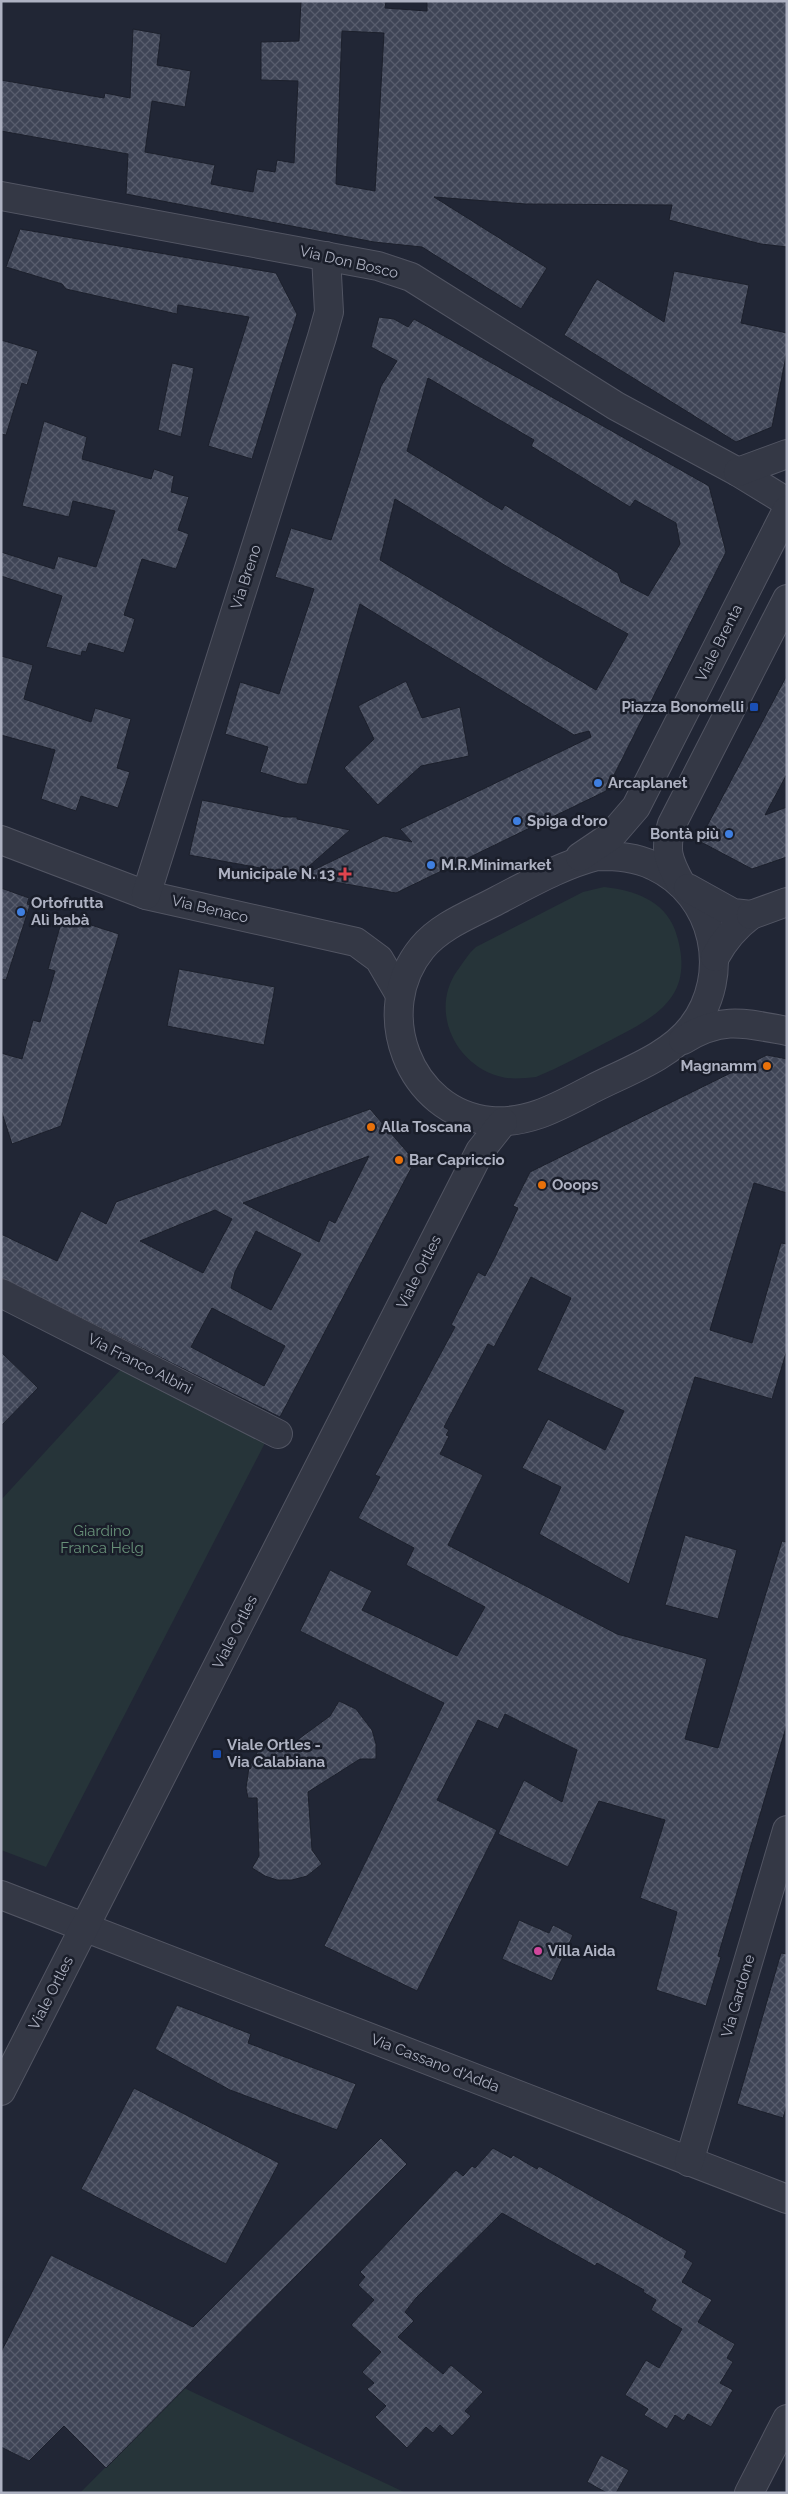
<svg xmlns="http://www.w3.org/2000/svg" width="788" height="2494" viewBox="0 0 788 2494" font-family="Raleway,sans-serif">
  <defs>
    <pattern id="building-cross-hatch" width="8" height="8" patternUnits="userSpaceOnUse" patternTransform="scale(1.25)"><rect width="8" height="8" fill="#3f4556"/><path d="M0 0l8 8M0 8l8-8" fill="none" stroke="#585d6d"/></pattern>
  </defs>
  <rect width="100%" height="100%" fill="#212635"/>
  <g fill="#263439">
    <path d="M604,887C633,890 664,900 675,930C698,997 656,1017 605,1043C582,1055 560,1067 536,1077C524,1078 511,1080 498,1076C454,1063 430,1010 457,971C464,962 467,955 476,947L583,892Z"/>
    <path d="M123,1367L266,1441L46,1867L1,1850V1500Z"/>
    <path d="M184,2388L406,2493H80Z"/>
  </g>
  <g fill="url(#building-cross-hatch)" stroke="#1c202c" fill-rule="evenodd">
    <path d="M301,1H386L385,8L427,11V1H787V247L761,244L669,220L672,205L526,204L434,197L547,268L521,309L422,247L374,242L126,194L128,154L1,131V80L104,98L105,93L130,98L133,29L161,34L157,65L191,71L185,107L152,101L145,152L215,165L211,184L253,192L257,169L275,172L277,160L294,163L298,81L261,80V42L299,41ZM342,31L384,33L375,191L336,184Z"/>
    <path d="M20,229L276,273L297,314L252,459L208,446L249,317L178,305L177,314L66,289L62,284L6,267Z"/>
    <path d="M674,271L749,285L741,323L787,333V351L772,427L736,442L564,335L597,279L664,322Z"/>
    <path d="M379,317L394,319L408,327L414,319L709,486L726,552L606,791L396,893L301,876L384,836L412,842L400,829L591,737L589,731L574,735L360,604L307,784H299L260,772L268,747L225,734L240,682L279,694L314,589L275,577L291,528L331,540L381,386L397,361L371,347ZM428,378L534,440L531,446L630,507L635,500L676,523L680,544L648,596L621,582L618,573L505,505L502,510L407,451ZM395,499L511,569L628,634L596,690L380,560Z"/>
    <path d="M1,340L38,351L27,385L22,383L6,435L1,434Z"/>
    <path d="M172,363L194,368L181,437L158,430Z"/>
    <path d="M44,421L87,437L82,459L151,479L154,469L174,476L171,492L189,497L178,530L189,534L176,569L142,559L124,615L135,619L124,653L89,643L86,652L82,651L81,656L46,647L62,596L1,576V552L54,569L58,556L96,567L115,511L73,501L69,517L22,506Z"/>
    <path d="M1,656L33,665L24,699L91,722L95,708L131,719L117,768L130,772L118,808L81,796L76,811L41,799L55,750L1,735Z"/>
    <path d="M787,675V774L765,815L787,807V857L752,869L699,841Z"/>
    <path d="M406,681L422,718L460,707L469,756L421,766L378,805L344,768L374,739L358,706Z"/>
    <path d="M202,800L285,817H297V819L350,830L299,875L189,855Z"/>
    <path d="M1,888L29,898L27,904L30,905L6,980L1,979Z"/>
    <path d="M63,916L119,934L61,1126L12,1144L1,1110V1053L22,1059L33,1020L40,1022L55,971L48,969Z"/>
    <path d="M179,969L275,987L264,1045L167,1026Z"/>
    <path d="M767,1055L787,1059V1193L754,1183L710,1330L752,1343L781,1243L787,1244V1350L772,1399L695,1377L629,1584L539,1534L561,1487L522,1468L548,1419L605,1450L624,1411L537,1370L571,1298L531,1277L494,1347L488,1344L444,1427L449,1430L446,1435L449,1436L440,1454L483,1475L448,1545L617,1634L707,1659L685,1739L718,1748L782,1541L787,1542V1724L718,1956L721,1957L706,2006L656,1990L677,1912L640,1898L665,1820L599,1801L568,1867L498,1834L524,1780L562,1802L577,1750L505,1714L498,1729L478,1720L437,1800L497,1830L417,1991L324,1946L444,1703L300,1631L330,1570L372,1591L362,1610L457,1656L485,1607L406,1565L414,1548L358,1518L380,1477L375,1475L455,1327L451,1325L478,1272L485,1276L496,1255L518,1208L513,1206L530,1172Z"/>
    <path d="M370,1109L415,1161L280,1417L1,1278V1234L57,1261L81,1211L106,1224L116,1202ZM369,1156L335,1223L329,1220L319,1242L243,1203ZM215,1210L232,1219L203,1273L140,1241ZM256,1231L301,1254L271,1310L231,1288L235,1272ZM212,1308L285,1346L264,1386L191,1347Z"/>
    <path d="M1,1352L38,1388L1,1426Z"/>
    <path d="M685,1535L737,1550L718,1619L665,1605Z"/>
    <path d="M339,1701L356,1709L372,1730L376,1744V1759H360L308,1792L312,1850L322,1864L307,1876L292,1880H277L265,1876L252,1868L259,1856L257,1798H248L246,1788L249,1767L258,1751L278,1738L285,1749L330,1716Z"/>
    <path d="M519,1920L549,1933L553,1925L573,1935L552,1981L502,1959Z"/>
    <path d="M781,1953L787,1954V2105L783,2118L737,2104Z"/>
    <path d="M177,2005L251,2034L248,2043L356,2084L337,2130L230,2090L155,2049Z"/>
    <path d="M134,2088L279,2163L226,2264L81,2189Z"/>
    <path d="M381,2138L407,2164L106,2468L64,2426L29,2461L1,2447V2352L51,2255L193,2327Z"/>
    <path d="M493,2148L511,2158L513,2155L537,2169L539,2166L687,2251L684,2257L693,2263L682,2282L712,2300L698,2322L735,2344L727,2358L733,2362L720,2383L733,2390L711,2427L688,2414L684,2421L675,2415L667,2429L644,2415L648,2409L625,2395L646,2360L659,2368L682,2329L651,2310L656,2300L643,2292L644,2290L597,2263L595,2266L502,2213L416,2298L405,2312L414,2321L398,2337L443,2374L451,2365L483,2392L465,2411L471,2416L452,2436L440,2425L433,2433L426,2427L407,2448L375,2417L386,2406L367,2389L374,2383L362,2372L381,2352L351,2325L374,2300L358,2285L365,2277L360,2272L456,2170L463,2176L472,2166L475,2168Z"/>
    <path d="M601,2455L629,2470L616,2493H607L587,2482Z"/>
  </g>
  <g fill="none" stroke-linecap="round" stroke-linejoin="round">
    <g stroke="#525563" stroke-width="30">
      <g id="minor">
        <path d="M1,196L378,266L411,277L616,406L738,472L787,502"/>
        <path d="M738,472L787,454"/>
        <path d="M1,840L146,895L356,942L379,959L400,995"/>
        <path d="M597,856C617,856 636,857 654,866C716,895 732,975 692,1027C669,1057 625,1072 592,1089C559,1106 529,1124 491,1121C408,1113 371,1010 422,948C441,925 472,914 498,900C531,883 562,865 597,856Z"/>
        <path d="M580,857L611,836L636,807L787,510"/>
        <path d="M681,884C668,860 664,850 672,824L787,599"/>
        <path d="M688,888L733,913L751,915C735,927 724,940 715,957"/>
        <path d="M146,895L322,337L329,312L326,256"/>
        <path d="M751,915L787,902"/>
        <path d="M683,1040C722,1016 744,1023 787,1031"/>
        <path d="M1,1293L278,1434"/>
        <path d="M1,1895L787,2199"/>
        <path d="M1,2091L480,1151L503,1122"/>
        <path d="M689,2162L787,1830"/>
        <path d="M749,2493L787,2419"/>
      </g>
    </g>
    <use href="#minor" stroke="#343845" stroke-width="28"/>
  </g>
  <g fill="#1a4fb4" stroke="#1a1e2a" stroke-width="2">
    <rect x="749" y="702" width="10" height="10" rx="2.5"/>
    <rect x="212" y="1749" width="10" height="10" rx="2.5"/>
  </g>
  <g fill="#3f7fe0" stroke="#1a1e2a" stroke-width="2">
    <circle cx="598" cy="783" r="5"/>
    <circle cx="517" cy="821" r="5"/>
    <circle cx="729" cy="834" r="5"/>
    <circle cx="431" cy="865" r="5"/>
    <circle cx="21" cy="912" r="5"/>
  </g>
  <path fill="#e0444e" stroke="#1a1e2a" stroke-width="2" d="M342.5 866.5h5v5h5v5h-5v5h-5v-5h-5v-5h5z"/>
  <g fill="#e8710a" stroke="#1a1e2a" stroke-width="2">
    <circle cx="767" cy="1066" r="5"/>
    <circle cx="371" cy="1127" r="5"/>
    <circle cx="399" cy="1160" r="5"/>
    <circle cx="542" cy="1185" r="5"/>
  </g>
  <circle fill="#d1479c" stroke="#1a1e2a" stroke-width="2" cx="538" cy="1951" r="5"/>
  <g text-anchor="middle" stroke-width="5" stroke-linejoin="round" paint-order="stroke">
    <g font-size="15" fill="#aeb2c2" stroke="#1a1e2a">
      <text transform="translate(349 262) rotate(13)" y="5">Via Don Bosco</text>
      <text transform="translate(246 577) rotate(-72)" y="5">Via Breno</text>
      <text transform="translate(719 643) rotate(-63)" y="5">Viale Brenta</text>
      <text transform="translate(210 909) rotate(13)" y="5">Via Benaco</text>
      <text transform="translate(419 1272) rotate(-63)" y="5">Viale Ortles</text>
      <text transform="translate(140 1364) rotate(27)" y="5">Via Franco Albini</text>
      <text transform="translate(235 1632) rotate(-63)" y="5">Viale Ortles</text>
      <text transform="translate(51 1993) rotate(-63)" y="5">Viale Ortles</text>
      <text transform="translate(738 1996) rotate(-74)" y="5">Via Gardone</text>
      <text transform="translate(435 2063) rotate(21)" y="5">Via Cassano d'Adda</text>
    </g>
    <g font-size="15" font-weight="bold" fill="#aeb2c2" stroke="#1a1e2a" text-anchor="start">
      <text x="744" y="712" text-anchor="end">Piazza Bonomelli</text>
      <text x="608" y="788">Arcaplanet</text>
      <text x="527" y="826">Spiga d'oro</text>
      <text x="719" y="839" text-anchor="end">Bontà più</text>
      <text x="441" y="870">M.R.Minimarket</text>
      <text x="335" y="879" text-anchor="end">Municipale N. 13</text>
      <text x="31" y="908">Ortofrutta<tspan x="31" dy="17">Alì babà</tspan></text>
      <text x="757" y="1071" text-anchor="end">Magnamm</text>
      <text x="381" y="1132">Alla Toscana</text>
      <text x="409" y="1165">Bar Capriccio</text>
      <text x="552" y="1190">Ooops</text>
      <text x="227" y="1750">Viale Ortles -<tspan x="227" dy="17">Via Calabiana</tspan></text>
      <text x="548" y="1956">Villa Aida</text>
    </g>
    <g font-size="15" fill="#689179" stroke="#1a1e2a">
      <text x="102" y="1536">Giardino<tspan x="102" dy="17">Franca Helg</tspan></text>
    </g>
  </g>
  <rect width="788" height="2494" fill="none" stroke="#aeb2c2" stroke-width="5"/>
</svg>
